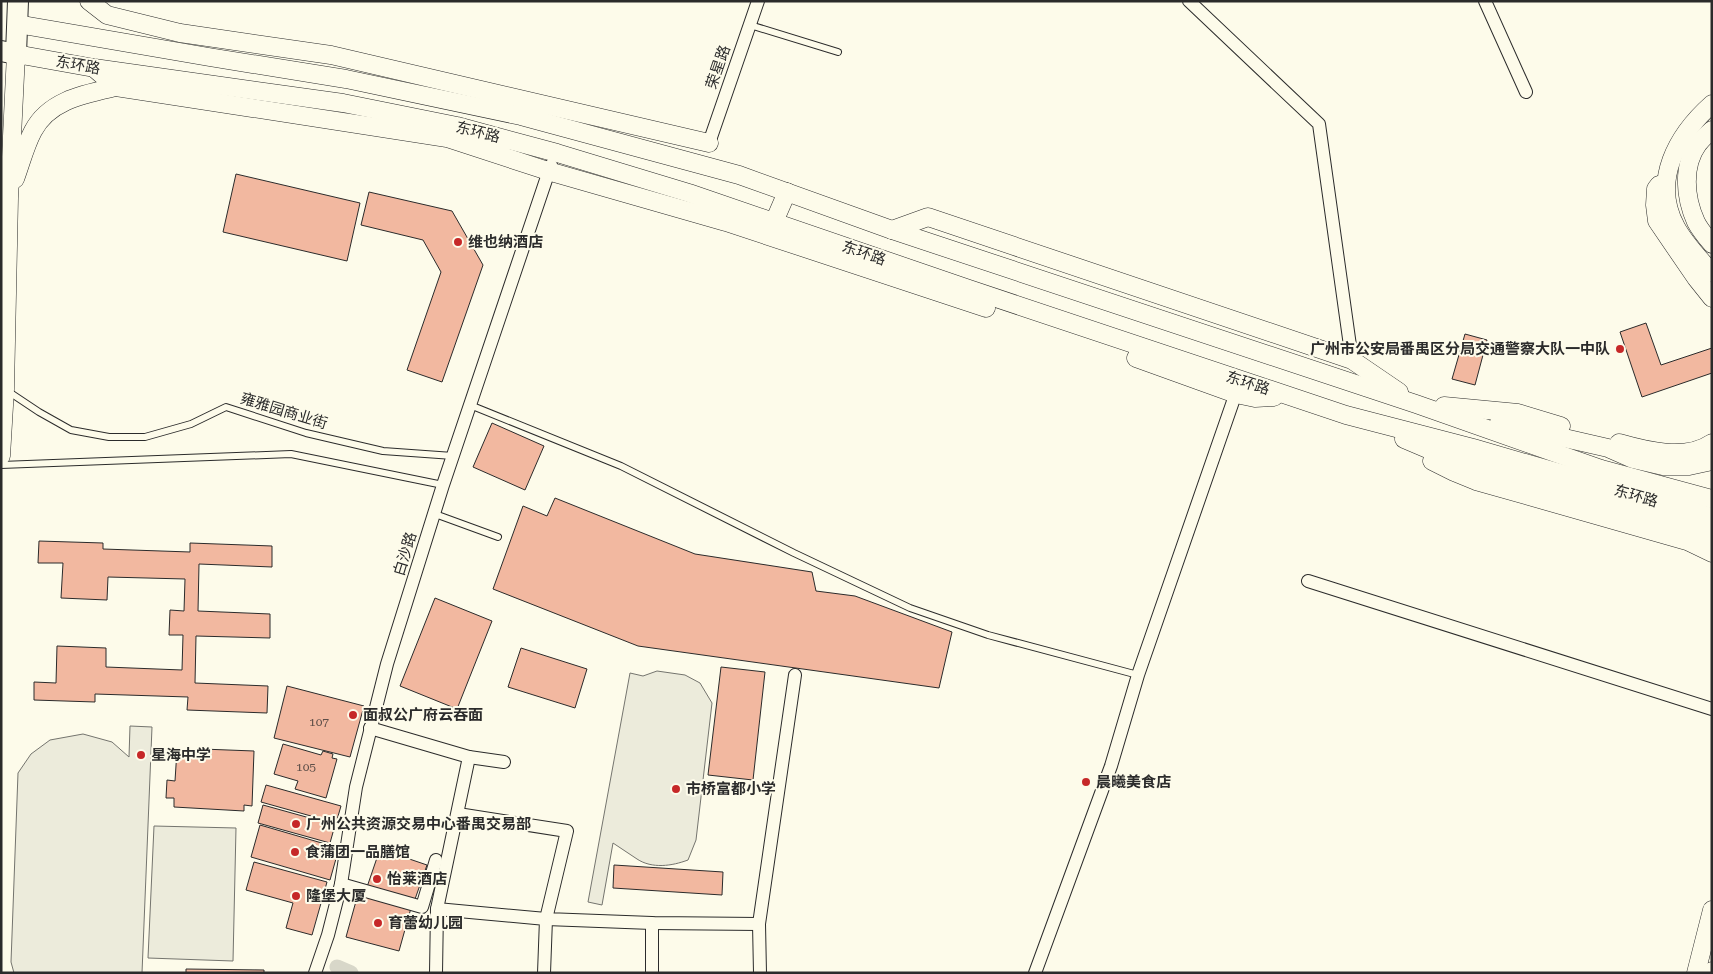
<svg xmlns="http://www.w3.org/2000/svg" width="1713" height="974" viewBox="0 0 1713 974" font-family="'Roboto Serif','Noto Sans SC',serif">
  <rect width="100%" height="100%" fill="#fdfbea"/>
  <g fill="#ecebdb" stroke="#74746e">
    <path d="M657,671L685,675L700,683L712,703L696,840L688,860C672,866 652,869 637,859C629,854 621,848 613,843L602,905L588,902L630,673L643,676Z"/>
    <path d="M130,726L152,727L142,973H14L11,962L18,773L31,754L50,740L83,734L112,742L129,757Z"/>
    <path d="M154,826L236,828L233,961L148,958Z"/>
  </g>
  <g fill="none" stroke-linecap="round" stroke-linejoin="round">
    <path stroke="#d8d7c9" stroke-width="15" d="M337,967L351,973"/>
  </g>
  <g fill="#f2b8a0" stroke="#2b2b2b">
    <path d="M236,174L360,203L347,261L223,232Z"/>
    <path d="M369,192L452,211L483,265L442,382L407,370L441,272L423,240L361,225Z"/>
    <path d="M1646,323L1661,365L1712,348V373L1642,397L1620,332Z"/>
    <path d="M1465,334L1487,340L1475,385L1452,379Z"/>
    <path d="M492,423L544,446L525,490L473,467Z"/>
    <path d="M555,498L695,554L812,572L816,591L855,596L952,632L939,688L638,646L493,589L523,506L547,516Z"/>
    <path d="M39,541L103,543V549L190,552V543L272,546V567L199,564L198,611L270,614V638L196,636L195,683L268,686L267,713L187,710L188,697L95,694V702L34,700V682L56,683L57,646L106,648V667L182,670L183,635H169L170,610L184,611L185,579L108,577L107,600L61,598L63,563H38Z"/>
    <path d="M435,598L492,621L457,709L400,686Z"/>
    <path d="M521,648L587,669L575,708L508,687Z"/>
    <path d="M721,667L765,672L753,780L708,775Z"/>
    <path d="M287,686L364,706L350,757L274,738Z"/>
    <path d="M283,744L321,755L323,751L333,754L332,758L337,759L326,798L295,789L298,781L274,774Z"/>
    <path d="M202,749L254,751L252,806L244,805V811L174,807V798H166L167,780L175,781L177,750L202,751Z"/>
    <path d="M266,785L341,806L336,823L261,802Z"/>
    <path d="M263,805L335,825L330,843L258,823Z"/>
    <path d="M260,825L339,848L330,880L251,857Z"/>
    <path d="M380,849L427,865L414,902L367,887Z"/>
    <path d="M254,862L327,882L312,935L286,928L293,903L246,890Z"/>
    <path d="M614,865L723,872L722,895L613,888Z"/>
    <path d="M358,894L411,908L399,951L346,937Z"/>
    <path d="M186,969L264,970V973H186Z"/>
  </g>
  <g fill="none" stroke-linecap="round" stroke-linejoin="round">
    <g stroke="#2b2b2b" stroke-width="8">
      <g id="service">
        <path d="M750,25L838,52"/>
        <path d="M6,390L39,412L71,430L109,437H145L191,424L226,407L306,433L383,451L453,456"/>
        <path d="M470,405L621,466L794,553L910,608L988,635L1138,675"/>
        <path d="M1,465L291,454L443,485"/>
        <path d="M435,514L498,537"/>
      </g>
    </g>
    <g stroke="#2b2b2b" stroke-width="14">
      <g id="minor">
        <path d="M1189,1L1319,124L1352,360"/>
        <path d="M1485,1L1526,92"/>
        <path d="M709,143L758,1"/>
        <path d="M1308,581L1712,709"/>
        <path d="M370,728L469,757L437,909L546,919L544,973"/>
        <path d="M469,757L504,762"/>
        <path d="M458,814L567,831L546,919L652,923L759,924"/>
        <path d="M341,884L422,907L436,860"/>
        <path d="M315,973L328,935L341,884L356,787L387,664L443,485L551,165"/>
        <path d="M436,973L437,909"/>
        <path d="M652,973V923"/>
        <path d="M760,973L759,924L795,675"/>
        <path d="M1035,973L1111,766L1138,675L1238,387"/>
      </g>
    </g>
    <g stroke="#2b2b2b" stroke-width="19">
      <g id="secondary">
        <path d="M89,1L107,15L180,33L331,55L709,143"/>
        <path d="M17,24L209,57L346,79L521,116L739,175L892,230L1416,404L1601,469L1712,499"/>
        <path d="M94,68L116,87L447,138L548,171L726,222L986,308"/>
        <path d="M1712,104C1677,135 1651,181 1676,227C1685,244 1700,259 1712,273"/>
        <path d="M1712,130C1707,134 1702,139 1698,144C1682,166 1685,198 1696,222C1700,230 1706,237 1712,244"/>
        <path d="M15,179C21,163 25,146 33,131C49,100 85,94 116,87"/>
        <path d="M1659,185L1656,189L1655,205L1657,221L1696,278L1712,298"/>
        <path d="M774,222L787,192"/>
        <path d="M892,230L928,217L1352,360L1399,392"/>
        <path d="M1136,358L1236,394L1255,398L1274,397"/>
        <path d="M1444,406L1518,413L1561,426"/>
        <path d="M1499,423L1608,448L1633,459L1663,466H1689L1712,461"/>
        <path d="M1404,439L1444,456L1485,469L1697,527L1712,535"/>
        <path d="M1619,443C1647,451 1686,461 1712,443"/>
        <path d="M1,456L5,389L9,198L16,54L94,68L343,103L457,126L557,153L689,193L969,289L1346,415L1473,448L1712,517"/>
        <path d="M1432,461L1454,472L1476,481L1687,541L1712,553"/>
        <path d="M1696,973L1712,910"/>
        <path d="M1711,973L1712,971"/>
      </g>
    </g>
    <g stroke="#2b2b2b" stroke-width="22">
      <path id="primary" d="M1,51L16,54L18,1"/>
    </g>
    <use href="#service" stroke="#fdfbea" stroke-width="6"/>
    <use href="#minor" stroke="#fdfbea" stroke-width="12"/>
    <use href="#secondary" stroke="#fdfbea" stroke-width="18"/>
    <use href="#primary" stroke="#fdfbea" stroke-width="20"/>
  </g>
  <g fill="#c62828" stroke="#fdfbea" stroke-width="2">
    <circle cx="458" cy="242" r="5"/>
    <circle cx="1620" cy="349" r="5"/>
    <circle cx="353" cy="715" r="5"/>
    <circle cx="141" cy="755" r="5"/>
    <circle cx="1086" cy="782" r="5"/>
    <circle cx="676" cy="789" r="5"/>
    <circle cx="296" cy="824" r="5"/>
    <circle cx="295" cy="852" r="5"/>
    <circle cx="377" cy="879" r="5"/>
    <circle cx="296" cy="896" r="5"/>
    <circle cx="378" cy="923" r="5"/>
  </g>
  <g text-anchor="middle" stroke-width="4" stroke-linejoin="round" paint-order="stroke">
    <g font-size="12" fill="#5d4e48">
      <text x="319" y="726">107</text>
      <text x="306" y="771">105</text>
    </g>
    <g font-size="15" fill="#2b2b2b" stroke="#fdfbea">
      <text transform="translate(78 65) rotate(10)" y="5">东环路</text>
      <text transform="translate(718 67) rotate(-71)" y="5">荣星路</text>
      <text transform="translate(478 132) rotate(14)" y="5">东环路</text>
      <text transform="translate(864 253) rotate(19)" y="5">东环路</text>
      <text transform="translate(1248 383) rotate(18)" y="5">东环路</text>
      <text transform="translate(284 411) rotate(17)" y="5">雍雅园商业街</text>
      <text transform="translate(1636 496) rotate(16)" y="5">东环路</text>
      <text transform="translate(405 554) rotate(-73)" y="5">白沙路</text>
    </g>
    <g font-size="15" font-weight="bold" fill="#2b2b2b" stroke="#fdfbea" text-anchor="start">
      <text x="468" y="247">维也纳酒店</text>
      <text x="1610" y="354" text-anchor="end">广州市公安局番禺区分局交通警察大队一中队</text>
      <text x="363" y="720">面叔公广府云吞面</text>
      <text x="151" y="760">星海中学</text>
      <text x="1096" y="787">晨曦美食店</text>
      <text x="686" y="794">市桥富都小学</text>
      <text x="306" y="829">广州公共资源交易中心番禺交易部</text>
      <text x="305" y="857">食蒲团一品膳馆</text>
      <text x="387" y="884">怡莱酒店</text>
      <text x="306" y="901">隆堡大厦</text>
      <text x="388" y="928">育蕾幼儿园</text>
    </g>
  </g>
  <rect width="1713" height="974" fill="none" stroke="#2b2b2b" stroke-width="5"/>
</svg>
